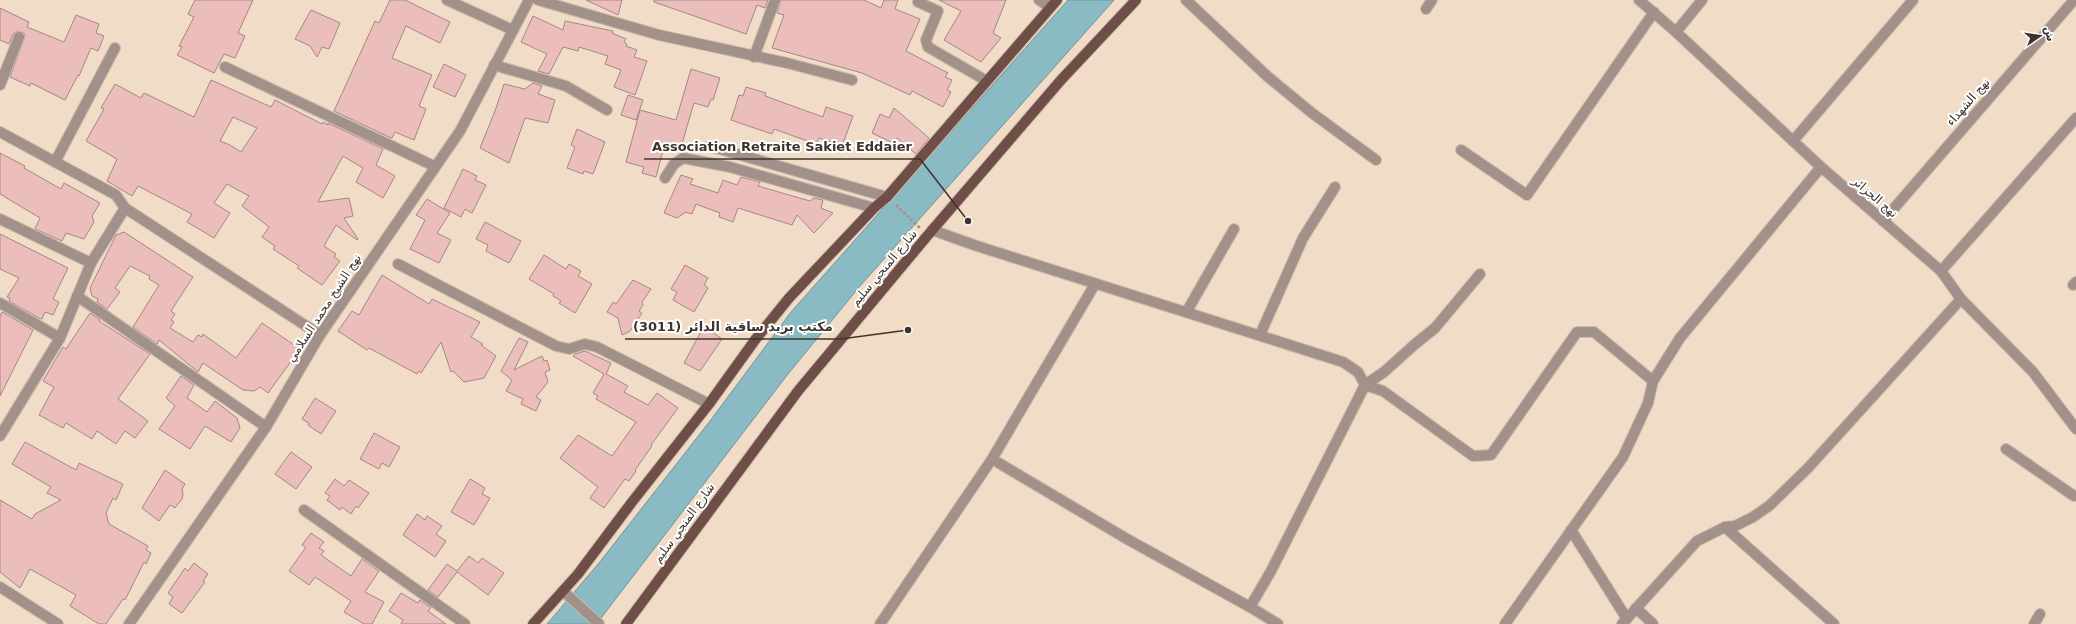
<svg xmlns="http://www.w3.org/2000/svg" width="2076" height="624" viewBox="0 0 2076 624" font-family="'DejaVu Sans','Noto Naskh Arabic',sans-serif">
  <rect width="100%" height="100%" fill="#f0dcc7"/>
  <path fill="#8abbc5" stroke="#739297" d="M1068,0H1114L860,286L788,374L598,622L596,624H547L599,563L710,421L791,312Z"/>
  <g fill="#ecbebb" stroke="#a48785" fill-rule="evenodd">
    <path d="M195,0H253L238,33L245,36L235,58L224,54L214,73L177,55L182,47L179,46L194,17L188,14Z"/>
    <path d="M390,0H405L450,22L440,43L406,26L392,58L432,75L419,106L426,109L414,140L395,132L392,138L389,137L334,111L375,21L379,23Z"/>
    <path d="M586,0H622L618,15Z"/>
    <path d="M654,0H768L765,8L757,5L746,34L654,2Z"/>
    <path d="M781,0H864L881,8L884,0H898L895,9L920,19L906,51L948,73L945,77L952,80L947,90L951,92L943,107L912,91L910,95L862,73L772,48L784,15L777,13Z"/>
    <path d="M939,0H1006L993,33L1001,38L981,62L944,40L961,11Z"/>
    <path d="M0,8L29,22L27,27L64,42L76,15L99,24L96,33L104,36L98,51L91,48L79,76L78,75L65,100L31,83L30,86L10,77L25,36L24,33L18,31L13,34L9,44L0,40Z"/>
    <path d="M311,10L340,23L329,49L322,47L317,57L310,46L295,39Z"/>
    <path d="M533,16L563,30L565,21L613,31L612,33L626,39L624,42L627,44L626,46L637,50L634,57L647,61L635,95L614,87L621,70L605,64L608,56L579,47L578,51L563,47L549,74L538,71L547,54L521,42Z"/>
    <path d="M444,64L466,75L455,97L433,87Z"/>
    <path d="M691,69L720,78L713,100L711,99L708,107L694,103L681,147L665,143L656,177L642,173L644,167L626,162L640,110L676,120Z"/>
    <path d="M211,80L271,107L275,100L322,124L323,122L328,125V123L383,149L376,165L395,176L383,198L356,182L363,168L343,156L318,202L349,198L353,216L344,218L358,239L357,240L336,225L324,246L336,254L334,257L340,261L322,285L297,268L299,266L273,249L275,246L262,237L269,227L242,206L249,196L227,184L214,203L230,213L214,238L187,222L192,214L138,186L132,196L107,181L117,159L86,141L104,109L101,108L115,84L141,98L144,93L194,117ZM233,117L257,128L241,152L230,145L220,141Z"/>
    <path d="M533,83L542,86L538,94L555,100L548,123L525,118L509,163L480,148L495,111L504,84L525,89Z"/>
    <path d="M746,87L766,93L765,96L823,117L826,107L853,116L842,146L819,138L816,144L774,129L772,134L731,120L739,95L743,96Z"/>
    <path d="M628,95L643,100L636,120L621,115Z"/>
    <path d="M894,108L929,138L916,154L897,138L895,144L872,133L880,114L889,118Z"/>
    <path d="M577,129L605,142L593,174L584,171L583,174L567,168L575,147L571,145Z"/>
    <path d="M0,153L25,166L24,168L61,189L64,183L100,203L92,216L94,222L84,239L66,233L62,241L35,229L40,218L0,194Z"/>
    <path d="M463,169L477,176L475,180L486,185L472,213L465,209L461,217L444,208Z"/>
    <path d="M681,175L693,179L690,184L718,193L723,180L737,185L741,177L760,182L758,186L810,201L814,198L823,200L821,208L833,213L814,233L797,215L792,225L738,208L733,222L719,217L720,213L696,204L692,214L686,212L677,218L664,213Z"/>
    <path d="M427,199L450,213L437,233L451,240L439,263L410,249L425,220L416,215Z"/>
    <path d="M485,222L521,241L509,263L486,251L488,245L476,239Z"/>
    <path d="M124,232L193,277L171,311L175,314L171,320L174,322L170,328L193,342L198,335L202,337L203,334L236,358L262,323L300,349L268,393L260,387L254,391L243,390L203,363L198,372L159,340L157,344L133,327L159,285L149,279L150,276L130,266L115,288L120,292L107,309L97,302L98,299L92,296L90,288L116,235Z"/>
    <path d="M0,234L68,268L53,299L59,302L53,315L45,312L42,319L39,318L9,301L10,298L7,297L19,278L0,269Z"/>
    <path d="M544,255L566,269L569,264L581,271L578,276L592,284L575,313L559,303L561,301L553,296L554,294L529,279Z"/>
    <path d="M685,265L708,278L704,285L708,288L694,312L673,300L677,292L671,289Z"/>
    <path d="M382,275L429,304L432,299L480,322L471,337L483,344L481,345L496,356L484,378L464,382L453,371L451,372L441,342L421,373L419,371L417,374L369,348L367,350L338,331L352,311L359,315Z"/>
    <path d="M633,280L651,289L642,302L643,305L639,311L642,313L630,331L622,335L618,318L607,312L613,302L616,304Z"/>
    <path d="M2,312L33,330L0,396V316Z"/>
    <path d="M90,313L100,320L99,321L150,354L118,399L148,421L135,438L125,431L116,444L97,431L92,439L66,423L63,428L39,415L54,387L43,381L63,347L66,349Z"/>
    <path d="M704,326L722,339L700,371L684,363Z"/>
    <path d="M519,338L528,342L514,370L542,356L544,361L547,360L550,370L545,372L548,382L536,397L541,400L536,411L521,404L523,399L506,391L512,380L501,371Z"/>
    <path d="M585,351L611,363L606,374L628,386L624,392L648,405L657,393L678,408L651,445L652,446L635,470L636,471L629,481L625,479L604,508L590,498L598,487L560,458L578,435L612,456L636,422L596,399L598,396L593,393L604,374L573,356L575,354Z"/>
    <path d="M181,376L194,385L187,398L207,412L215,401L237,418L240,428L231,442L205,426L190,449L159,429L175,406L166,398Z"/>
    <path d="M315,398L336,411L321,434L308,425L309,423L302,419Z"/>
    <path d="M374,433L400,447L389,467L382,463L379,469L360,459Z"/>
    <path d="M25,442L76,470L79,463L123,484L116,500L113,498L106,513L109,524L148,546L146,550L151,553L146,564L144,562L125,600L123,599L106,624H99L70,606L76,595L30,569L20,588L0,572V500L32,519L35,514L61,500L47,493L51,487L12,464Z"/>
    <path d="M291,452L312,467L296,489L275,474Z"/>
    <path d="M165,470L185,484L182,489L183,494L182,499L175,508L170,505L159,521L142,508Z"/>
    <path d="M335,479L344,486L349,480L369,493L358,508L356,506L351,514L342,507L340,510L327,500L330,496L325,493Z"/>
    <path d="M470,479L485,488L482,494L490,498L474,525L451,512Z"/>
    <path d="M417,514L425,520L427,516L442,526L436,534L446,541L435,557L403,535Z"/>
    <path d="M311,533L324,542L319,548L324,551L321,555L351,576L362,559L379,571L365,592L384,602L372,624H364L344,612L351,601L315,577L309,585L289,571L306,547L302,545Z"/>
    <path d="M469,556L478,563L482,558L504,573L488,595L457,572L438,597L428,590L447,564L457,571Z"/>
    <path d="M194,563L208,574L203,581L205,582L182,613L169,604L173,597L168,593L185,568L188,571Z"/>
    <path d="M401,593L418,603L420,600L431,608L428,611L446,624H401L403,620L389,611Z"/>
  </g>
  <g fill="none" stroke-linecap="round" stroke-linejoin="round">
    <g stroke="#ccbaa8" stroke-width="12">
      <g id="minor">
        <path d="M447,0L513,30"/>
        <path d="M538,0L659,35L787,63L852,80"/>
        <path d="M1039,0L1050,7"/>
        <path d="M1186,0L1267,76L1312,113L1376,160"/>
        <path d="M1639,0L1676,32L1821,167L1941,271L1961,299L2033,372L2076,429"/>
        <path d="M918,2L938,11L926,40L928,47L985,80"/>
        <path d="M1426,9L1432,0"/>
        <path d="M1676,32L1702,0"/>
        <path d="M754,57L775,0"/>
        <path d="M494,65L566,86L607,110"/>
        <path d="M225,67L434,166"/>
        <path d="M0,85L19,37"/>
        <path d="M0,132L116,195L125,208L320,335"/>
        <path d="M1793,141L1913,0"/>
        <path d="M709,146L887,197"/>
        <path d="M1461,150L1527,195L1654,12"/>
        <path d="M55,162L115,48"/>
        <path d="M665,178L674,164L683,158L730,167L874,208"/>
        <path d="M0,219L91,263"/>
        <path d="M1883,221L2074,0"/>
        <path d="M932,230L977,246L1343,362L1358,372L1365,385L1383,391L1473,456L1491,455L1577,332H1594L1653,381"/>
        <path d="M398,264L556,346L569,349L585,344L597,347L709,404"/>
        <path d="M1941,271L2076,118"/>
        <path d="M2073,285L2076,282"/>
        <path d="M77,296L266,427"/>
        <path d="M0,303L60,338"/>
        <path d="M1187,311L1234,229"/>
        <path d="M1260,335L1303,238L1335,187"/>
        <path d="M0,436L60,338L91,263L125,208"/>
        <path d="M2006,449L2074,496"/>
        <path d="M992,459L1127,539L1250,607L1278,624"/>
        <path d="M304,510L465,624"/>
        <path d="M1725,527L1834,624"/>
        <path d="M1571,530L1627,619"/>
        <path d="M0,587L58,624"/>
        <path d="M563,591L599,624"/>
        <path d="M1250,607L1271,571L1365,385L1384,372L1414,345L1435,328L1480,274"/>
        <path d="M1636,608L1653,624"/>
        <path d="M129,624L266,427L320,335L460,131L529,0"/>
        <path d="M880,624L992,459L1095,284"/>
        <path d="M1505,624L1623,457L1648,403L1653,381L1680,338L1821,167"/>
        <path d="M1622,624L1697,541L1725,527L1735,526L1753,517L1769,506L1808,468L1961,299"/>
        <path d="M2034,624L2040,614"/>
      </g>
    </g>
    <g stroke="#ccbaa8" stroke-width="12">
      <g id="major">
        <path d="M533,624L578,574L632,502L709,404L755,340L789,298L874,208L887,197L1057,0"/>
        <path d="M626,624L798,391L928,235L1061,80L1136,0"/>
      </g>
    </g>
    <path stroke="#a39485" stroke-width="2.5" stroke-dasharray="3 2" stroke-linecap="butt" d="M896,205L920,228"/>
    <use href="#minor" stroke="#a2908b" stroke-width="10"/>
    <use href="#major" stroke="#6e4e46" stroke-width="10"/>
  </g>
  <g text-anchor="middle" stroke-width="4" stroke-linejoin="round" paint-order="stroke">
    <g font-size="12" fill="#3c342c" stroke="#fff">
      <text transform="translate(1968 102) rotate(-49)" y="4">نهج الشهداء</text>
      <text transform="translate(1875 197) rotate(41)" y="4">نهج الجزائر</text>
      <text transform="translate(884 268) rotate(-50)" y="4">شارع المنجي سليم</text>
      <text transform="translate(324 308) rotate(-57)" y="4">نهج الشيخ محمد السلامي</text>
      <text transform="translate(684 523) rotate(-54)" y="4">شارع المنجي سليم</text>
    </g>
  </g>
  <path fill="none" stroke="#3c342c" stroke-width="1.5" d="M968 221L920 159H644M908 330L841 339H625"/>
  <g fill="#3c342c" stroke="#fff" stroke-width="1.5">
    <circle cx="968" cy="221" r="4"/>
    <circle cx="908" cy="330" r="4"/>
  </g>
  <g font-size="13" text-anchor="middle" font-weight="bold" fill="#3c342c" stroke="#fff" stroke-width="4" stroke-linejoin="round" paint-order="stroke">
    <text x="782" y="151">Association Retraite Sakiet Eddaier</text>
    <text x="733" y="331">مكتب بريد ساقية الدائر (3011)</text>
  </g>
  <g transform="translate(2040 36) rotate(77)" stroke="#ffffff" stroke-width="3" paint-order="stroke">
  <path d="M0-3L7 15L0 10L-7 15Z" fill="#3c342c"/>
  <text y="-6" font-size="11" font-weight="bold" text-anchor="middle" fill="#3c342c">ش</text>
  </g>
</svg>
